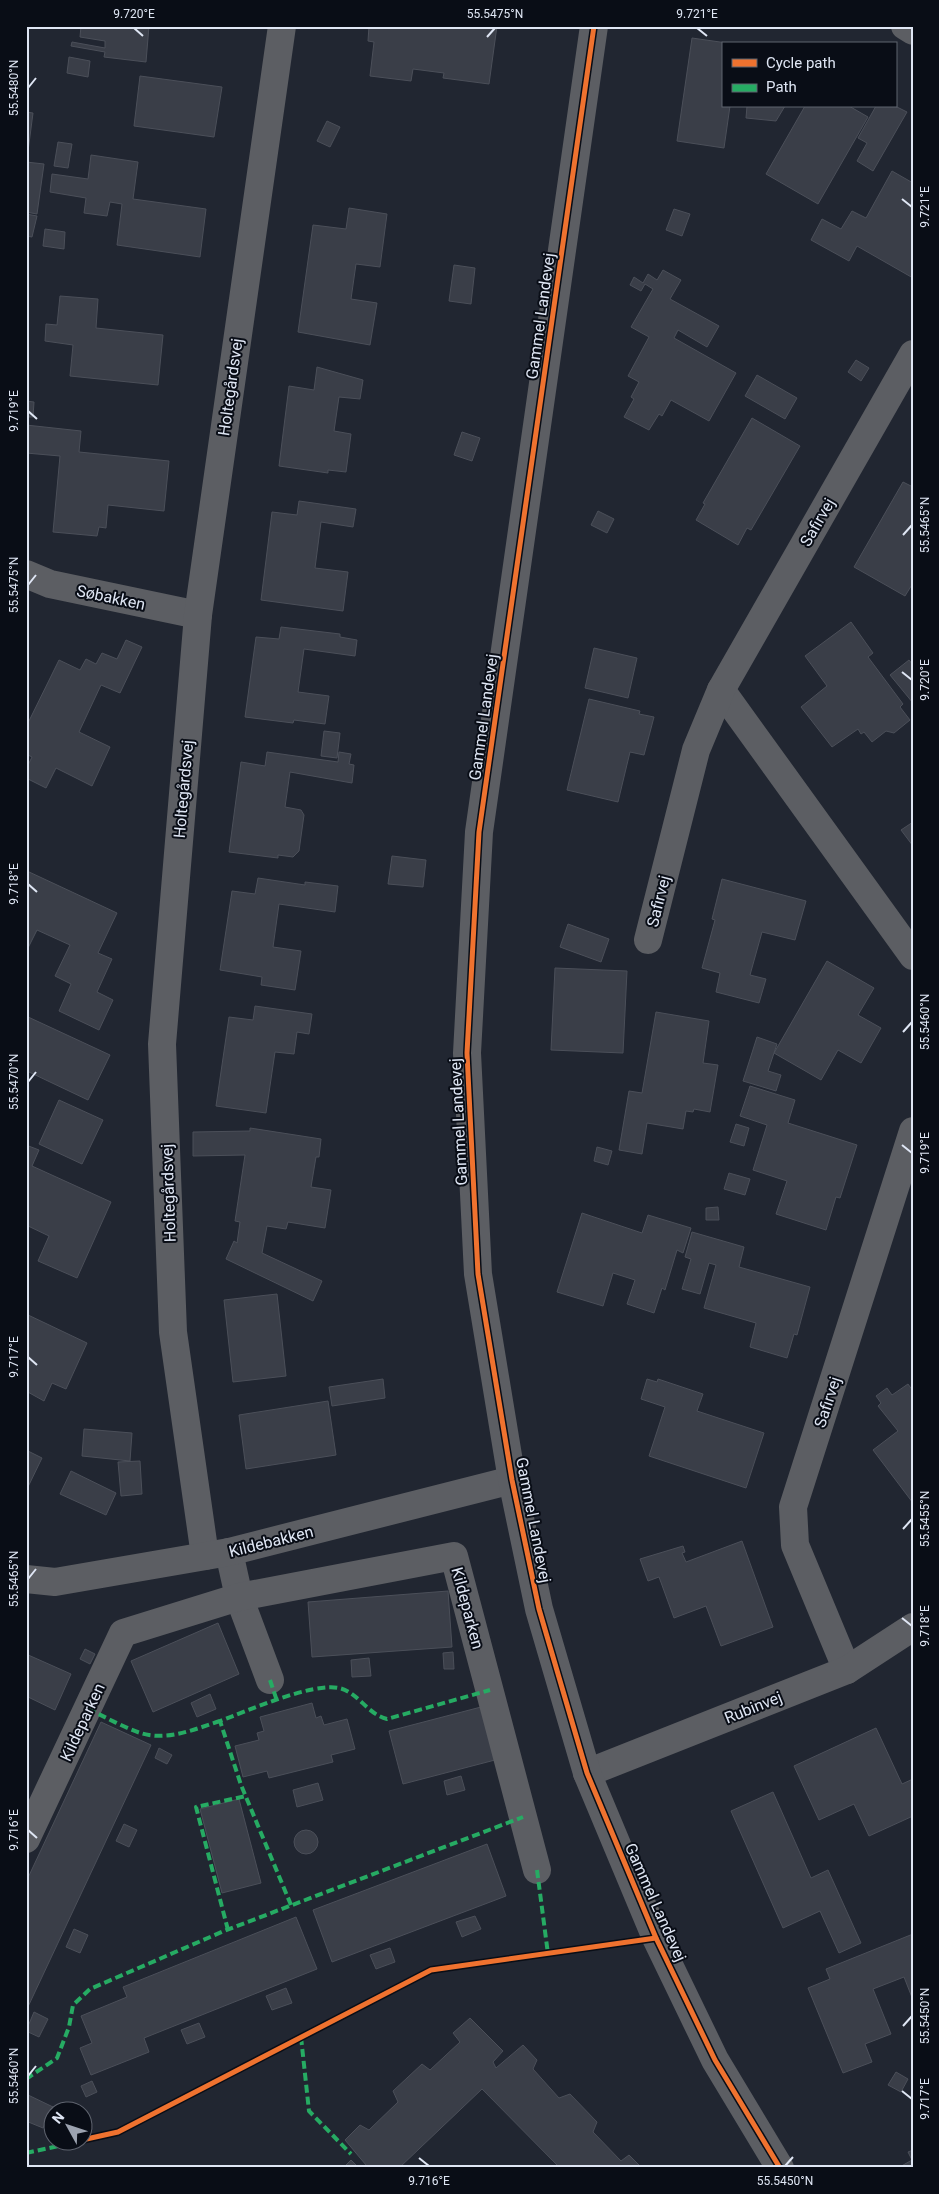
<svg xmlns="http://www.w3.org/2000/svg" width="939" height="2194" viewBox="0 0 939 2194" font-family="Roboto,sans-serif">
  <rect width="100%" height="100%" fill="#212631"/>
  <g fill="#3a3e48" stroke="#4b4f59">
    <path d="M81,26H149L146,62L104,57L105,52L71,46L72,42L105,48V41L80,37Z"/>
    <path d="M369,26H497L489,84L443,78L444,73L413,69L411,81L370,76L374,42L368,41Z"/>
    <path d="M692,38L734,44H723V106H730L724,148L677,141Z"/>
    <path d="M69,57L90,61L88,77L67,73Z"/>
    <path d="M140,76L222,87L214,137L134,126Z"/>
    <path d="M747,106H785L776,121L746,118Z"/>
    <path d="M805,106H849L868,117L818,204L766,174Z"/>
    <path d="M876,106H895L907,112L873,171L857,161L867,143L858,138Z"/>
    <path d="M26,112L33,113L27,159H26Z"/>
    <path d="M327,121L340,127L330,147L317,141Z"/>
    <path d="M58,142L72,144L68,168L54,166Z"/>
    <path d="M91,155L138,162L133,199L206,209L200,257L117,245L122,204L110,202L107,216L84,213L86,198L50,192L52,174L88,179Z"/>
    <path d="M26,162L44,164L37,214L26,212Z"/>
    <path d="M892,171L913,183V278L857,246L849,261L811,240L822,219L841,229L852,211L866,218Z"/>
    <path d="M349,208L387,214L380,267L356,264L351,299L377,303L370,345L298,332L313,225L346,229Z"/>
    <path d="M674,209L690,214L682,236L666,230Z"/>
    <path d="M26,214L37,216L32,237L26,236Z"/>
    <path d="M45,229L65,232L64,249L43,246Z"/>
    <path d="M454,265L475,268L471,304L449,301Z"/>
    <path d="M663,270L681,280L670,299L719,326L707,347L678,330L674,338L736,373L709,421L671,400L662,416L659,414L649,430L624,417L634,399L631,397L639,382L628,376L649,337L631,327L653,289L645,284L641,291L630,285L634,277L643,283L648,274L657,280Z"/>
    <path d="M60,296L98,299L96,328L163,335L158,385L70,376L73,345L45,341L46,324L57,325Z"/>
    <path d="M856,360L869,368L861,381L848,372Z"/>
    <path d="M317,367L363,380L360,399L339,397L334,431L351,434L346,472L328,470V473L279,466L289,386L314,390Z"/>
    <path d="M757,375L797,398L785,419L745,396Z"/>
    <path d="M26,401L34,402L33,417H26Z"/>
    <path d="M752,418L800,446L751,530L747,528L738,545L696,520L705,504L703,503Z"/>
    <path d="M26,425L81,431L79,452L169,461L164,511L108,505L106,528L99,527L97,536L53,532L60,456L26,453Z"/>
    <path d="M462,432L480,438L472,461L454,455Z"/>
    <path d="M903,482L913,487V583L905,596L854,567Z"/>
    <path d="M299,501L356,509L353,527L321,522L315,568L348,572L343,611L261,600L272,512L297,515Z"/>
    <path d="M598,511L614,519L607,533L591,525Z"/>
    <path d="M851,622L873,653L868,657L903,704L900,707L910,720L894,733L886,731L872,742L864,732L861,734L858,729L832,747L801,707L827,686L805,656Z"/>
    <path d="M281,627L340,634V637L357,640L355,656L304,649L298,692L329,696L325,724L294,720L293,723L245,717L256,637L279,639Z"/>
    <path d="M126,640L142,647L120,693L101,685L79,732L110,747L92,786L56,768L46,788L26,778V769L32,757L26,754V727L59,660L80,670L86,659L96,664L102,653L117,659Z"/>
    <path d="M594,648L637,658L628,698L585,688Z"/>
    <path d="M909,660L913,665V703L890,675Z"/>
    <path d="M589,699L640,711L639,714L654,717L644,755L630,752L618,802L567,790Z"/>
    <path d="M324,731L340,733L337,758L321,756Z"/>
    <path d="M267,752L338,762L339,752L351,754L349,764L354,765L352,783L290,772L285,807L301,810L304,815L299,851L293,857L278,855V858L229,852L241,762L265,766Z"/>
    <path d="M913,822V846L901,830Z"/>
    <path d="M392,856L426,860L423,887L388,884Z"/>
    <path d="M27,871L117,913L98,953L112,959L97,992L113,1000L99,1030L59,1011L71,984L55,976L70,945L37,930L26,952Z"/>
    <path d="M258,878L305,885V882L338,886L335,912L279,904L273,947L301,951L295,990L261,985L262,977L220,970L232,891L255,894Z"/>
    <path d="M722,879L806,901L795,940L762,932L750,975L766,979L759,1003L716,992L720,973L702,968L715,920L712,919Z"/>
    <path d="M568,924L609,939L601,962L560,947Z"/>
    <path d="M827,961L874,988L858,1015L881,1028L861,1063L838,1050L821,1080L774,1053Z"/>
    <path d="M555,968L627,971L623,1053L551,1050Z"/>
    <path d="M255,1006L312,1014L309,1034L297,1032L294,1054L275,1052L266,1113L216,1106L229,1017L253,1020Z"/>
    <path d="M656,1012L709,1021L703,1063L718,1065L710,1112L694,1109L693,1112L686,1111L683,1129L647,1123L642,1154L619,1150L629,1091L642,1093Z"/>
    <path d="M26,1016L110,1055L88,1100L29,1072L26,1077Z"/>
    <path d="M757,1037L777,1044L768,1071L781,1075L776,1091L743,1081Z"/>
    <path d="M750,1086L795,1100L788,1123L857,1145L840,1198L836,1197L826,1230L776,1214L787,1181L753,1170L767,1125L740,1116Z"/>
    <path d="M59,1100L103,1120L82,1164L39,1144Z"/>
    <path d="M736,1124L749,1128L744,1146L730,1142Z"/>
    <path d="M250,1128L321,1139L319,1157H316L311,1187L331,1190L325,1228L288,1222L286,1229L267,1226L262,1253L322,1281L313,1301L226,1259L234,1241L237,1243L240,1222L235,1221L245,1155L193,1156V1132L250,1131Z"/>
    <path d="M26,1145L39,1150L32,1166L111,1202L77,1278L38,1261L49,1236L26,1225Z"/>
    <path d="M597,1147L612,1151L608,1165L594,1161Z"/>
    <path d="M729,1173L750,1179L745,1195L724,1189Z"/>
    <path d="M718,1207L719,1220H706V1208Z"/>
    <path d="M582,1213L642,1233L648,1215L691,1228L683,1253L677,1250L665,1290L662,1288L654,1313L627,1304L635,1280L613,1273L603,1306L557,1292Z"/>
    <path d="M692,1232L744,1247L739,1267L810,1287L797,1335L794,1334L787,1358L750,1347L756,1323L704,1308L716,1265L709,1263L700,1294L682,1289L691,1259L685,1257Z"/>
    <path d="M277,1294L286,1376L233,1382L224,1300Z"/>
    <path d="M26,1314L87,1343L66,1389L52,1383L44,1401L26,1391Z"/>
    <path d="M383,1379L385,1398L332,1406L329,1387Z"/>
    <path d="M647,1379L657,1382L658,1379L703,1394L697,1411L764,1433L746,1488L649,1456L665,1407L641,1399Z"/>
    <path d="M908,1384L913,1391V1503L873,1450L898,1431L878,1406L881,1403L876,1396L887,1388L892,1395Z"/>
    <path d="M328,1401L336,1455L246,1469L239,1415Z"/>
    <path d="M84,1429L132,1433L130,1461L82,1456Z"/>
    <path d="M26,1450L42,1458L26,1491Z"/>
    <path d="M140,1461L142,1494L121,1496L118,1462Z"/>
    <path d="M71,1471L116,1493L106,1515L60,1494Z"/>
    <path d="M742,1541L773,1627L721,1646L706,1606L674,1618L659,1577L648,1581L640,1559L683,1546L685,1552L682,1553L686,1562Z"/>
    <path d="M448,1591L452,1647L312,1657L308,1602Z"/>
    <path d="M218,1623L239,1674L153,1712L131,1661Z"/>
    <path d="M85,1649L95,1654L90,1664L80,1659Z"/>
    <path d="M453,1652L454,1669H444L443,1653Z"/>
    <path d="M26,1654L71,1674L55,1710L26,1696Z"/>
    <path d="M369,1658L371,1676L352,1677L351,1660Z"/>
    <path d="M210,1694L216,1709L197,1717L191,1703Z"/>
    <path d="M312,1703L316,1718L321,1716L324,1725L347,1719L355,1749L331,1755L333,1762L269,1778L267,1771L243,1777L235,1746L259,1740L257,1733L264,1731L260,1717Z"/>
    <path d="M481,1707L495,1760L403,1784L389,1731Z"/>
    <path d="M101,1722L151,1745L26,2011V1882Z"/>
    <path d="M876,1728L902,1784L913,1779V1816L869,1836L854,1804L819,1820L794,1766Z"/>
    <path d="M159,1748L172,1755L167,1764L155,1758Z"/>
    <path d="M461,1776L465,1790L447,1795L444,1781Z"/>
    <path d="M318,1783L323,1800L297,1807L293,1790Z"/>
    <path d="M773,1792L811,1878L828,1870L861,1943L839,1953L820,1911L783,1928L731,1811Z"/>
    <path d="M239,1799L261,1883L222,1893L200,1809Z"/>
    <path d="M124,1824L137,1830L129,1847L116,1841Z"/>
    <circle cx="306" cy="1842" r="12"/>
    <path d="M487,1844L506,1896L332,1962L313,1910Z"/>
    <path d="M475,1916L481,1929L462,1937L456,1922Z"/>
    <path d="M296,1917L317,1969L144,2038L149,2052L91,2075L80,2048L92,2043L81,2016L127,1997L123,1987Z"/>
    <path d="M74,1929L88,1935L80,1953L66,1947Z"/>
    <path d="M913,1934V2000L904,1977L873,1989L891,2034L865,2044L872,2062L843,2073L808,1988L830,1979L826,1969Z"/>
    <path d="M390,1948L395,1962L376,1969L370,1955Z"/>
    <path d="M286,1988L292,2003L272,2010L266,1996Z"/>
    <path d="M34,2012L48,2019L39,2037L26,2031Z"/>
    <path d="M470,2018L503,2051L493,2062L496,2068L523,2045L537,2060L533,2069L559,2098L570,2094L597,2122L593,2132L621,2161L629,2155L642,2168H560L482,2089L399,2168H362L366,2165L345,2140L360,2125L369,2130L398,2102L393,2091L422,2064L430,2070L460,2042L453,2033Z"/>
    <path d="M199,2023L205,2037L187,2044L181,2030Z"/>
    <path d="M896,2072L908,2079L901,2092L888,2085Z"/>
    <path d="M92,2081L97,2092L86,2097L81,2086Z"/>
    <path d="M26,2094L53,2107L43,2128L26,2121Z"/>
    <path d="M913,2150V2168H898L912,2160L908,2152Z"/>
    <path d="M351,2160L359,2168H343Z"/>
  </g>
  <g fill="none" stroke-linecap="round" stroke-linejoin="round">
    <g stroke="#5c5e63" stroke-width="28">
      <path d="M905,26L913,31"/>
      <path d="M26,574L50,584L198,615"/>
      <path d="M721,690L913,956"/>
      <path d="M648,940L696,750L721,690L913,354"/>
      <path d="M229,1552L239,1597L270,1680"/>
      <path d="M205,1556L173,1332L162,1044L198,615L282,26"/>
      <path d="M26,1579L55,1582L229,1552L512,1480"/>
      <path d="M847,1670L795,1545L793,1507L913,1131"/>
      <path d="M587,1773L847,1670L913,1627"/>
      <path d="M26,1839L123,1633L239,1597L454,1556L537,1870"/>
    </g>
    <path stroke="#5c5e63" stroke-width="28" d="M594,26L479,832L467,1053L478,1274L512,1480L539,1609L587,1773L656,1938L715,2060L780,2168"/>
    <g stroke="#26ab63" stroke-width="4" stroke-dasharray="8 4" stroke-linecap="butt">
      <path d="M270,1680L277,1701"/>
      <path d="M88,1709C104,1716 133,1733 149,1735C173,1739 198,1728 220,1721"/>
      <path d="M537,1870L548,1954"/>
      <path d="M291,1905L241,1785L220,1721C247,1711 313,1682 339,1688C358,1692 367,1714 387,1719L490,1690"/>
      <path d="M228,1930L196,1807L246,1796"/>
      <path d="M301,2037L309,2111L351,2154"/>
      <path d="M26,2079L57,2058L69,2027L73,2005L90,1989L224,1931L523,1817"/>
      <path d="M26,2153L77,2142"/>
    </g>
    <g stroke="#090d16" stroke-width="8">
      <g id="cycleway">
        <path d="M594,26L479,832L467,1053L478,1274L512,1480L539,1609L587,1773L656,1938L715,2060L780,2168"/>
        <path d="M82,2140L118,2132L431,1970L656,1938"/>
      </g>
    </g>
    <use href="#cycleway" stroke="#ef722f" stroke-width="5"/>
  </g>
  <path fill="none" stroke="#dfe6f4" stroke-width="2" d="M134,28L143,36M697,28L707,36M487,37L495,28M28,88L36,78M902,199L912,207M28,411L37,419M903,535L912,525M28,585L36,575M902,672L912,680M28,884L37,892M903,1032L912,1022M28,1082L36,1072M902,1145L912,1153M28,1357L37,1365M903,1529L912,1519M28,1579L36,1569M902,1618L912,1626M28,1830L37,1838M903,2026L912,2016M28,2076L36,2066M902,2091L912,2099M419,2158L429,2166M785,2166L793,2157"/>
  <g text-anchor="middle" stroke-width="4" stroke-linejoin="round" paint-order="stroke">
    <g font-size="16" fill="#dfe6f4" stroke="#090d16">
      <text transform="translate(540 316) rotate(-82)" y="6">Gammel Landevej</text>
      <text transform="translate(230 387) rotate(-82)" y="6">Holtegårdsvej</text>
      <text transform="translate(817 522) rotate(-60)" y="6">Safirvej</text>
      <text transform="translate(111 597) rotate(12)" y="6">Søbakken</text>
      <text transform="translate(483 717) rotate(-82)" y="6">Gammel Landevej</text>
      <text transform="translate(183 789) rotate(-85)" y="6">Holtegårdsvej</text>
      <text transform="translate(658 901) rotate(-76)" y="6">Safirvej</text>
      <text transform="translate(458 1122) rotate(-93)" y="6">Gammel Landevej</text>
      <text transform="translate(168 1193) rotate(-92)" y="6">Holtegårdsvej</text>
      <text transform="translate(827 1402) rotate(-72)" y="6">Safirvej</text>
      <text transform="translate(534 1520) rotate(79)" y="6">Gammel Landevej</text>
      <text transform="translate(271 1541) rotate(-14)" y="6">Kildebakken</text>
      <text transform="translate(468 1608) rotate(75)" y="6">Kildeparken</text>
      <text transform="translate(753 1707) rotate(-22)" y="6">Rubinvej</text>
      <text transform="translate(82 1722) rotate(-65)" y="6">Kildeparken</text>
      <text transform="translate(656 1902) rotate(66)" y="6">Gammel Landevej</text>
    </g>
  </g>
  <rect width="939" height="2194" fill="none" stroke="#090d16" stroke-width="55"/>
  <rect x="722" y="42" width="175" height="65" fill="#090d16" stroke="#5f646f"/>
  <rect x="732" y="59" width="25" height="8" fill="#ef722f" stroke="#5f646f"/>
  <text x="766" y="68" font-size="15" fill="#dfe6f4">Cycle path</text>
  <rect x="732" y="84" width="25" height="8" fill="#26ab63" stroke="#5f646f"/>
  <text x="766" y="92" font-size="15" fill="#dfe6f4">Path</text>
  <g transform="translate(68 2126) rotate(310)"><circle r="24" fill="#090d16" stroke="#5f646f"/>
  <path d="M0-4L9 19L0 12L-9 19Z" fill="#9ca3b0"/>
  <text y="-8" font-size="14" font-weight="bold" text-anchor="middle" fill="#dfe6f4">N</text>
  </g>
  <rect x="28" y="28" width="884" height="2138" fill="none" stroke="#dfe6f4" stroke-width="2"/>
  <g font-size="12" text-anchor="middle" fill="#dfe6f4">
    <text x="134" y="18">9.720°E</text>
    <text x="495" y="18">55.5475°N</text>
    <text x="697" y="18">9.721°E</text>
    <text transform="translate(14 88) rotate(-90)" y="4">55.5480°N</text>
    <text transform="translate(925 207) rotate(-90)" y="4">9.721°E</text>
    <text transform="translate(14 411) rotate(-90)" y="4">9.719°E</text>
    <text transform="translate(925 525) rotate(-90)" y="4">55.5465°N</text>
    <text transform="translate(14 585) rotate(-90)" y="4">55.5475°N</text>
    <text transform="translate(925 680) rotate(-90)" y="4">9.720°E</text>
    <text transform="translate(14 884) rotate(-90)" y="4">9.718°E</text>
    <text transform="translate(925 1022) rotate(-90)" y="4">55.5460°N</text>
    <text transform="translate(14 1082) rotate(-90)" y="4">55.5470°N</text>
    <text transform="translate(925 1153) rotate(-90)" y="4">9.719°E</text>
    <text transform="translate(14 1357) rotate(-90)" y="4">9.717°E</text>
    <text transform="translate(925 1519) rotate(-90)" y="4">55.5455°N</text>
    <text transform="translate(14 1579) rotate(-90)" y="4">55.5465°N</text>
    <text transform="translate(925 1626) rotate(-90)" y="4">9.718°E</text>
    <text transform="translate(14 1830) rotate(-90)" y="4">9.716°E</text>
    <text transform="translate(925 2016) rotate(-90)" y="4">55.5450°N</text>
    <text transform="translate(14 2076) rotate(-90)" y="4">55.5460°N</text>
    <text transform="translate(925 2099) rotate(-90)" y="4">9.717°E</text>
    <text x="429" y="2185">9.716°E</text>
    <text x="785" y="2185">55.5450°N</text>
  </g>
</svg>
